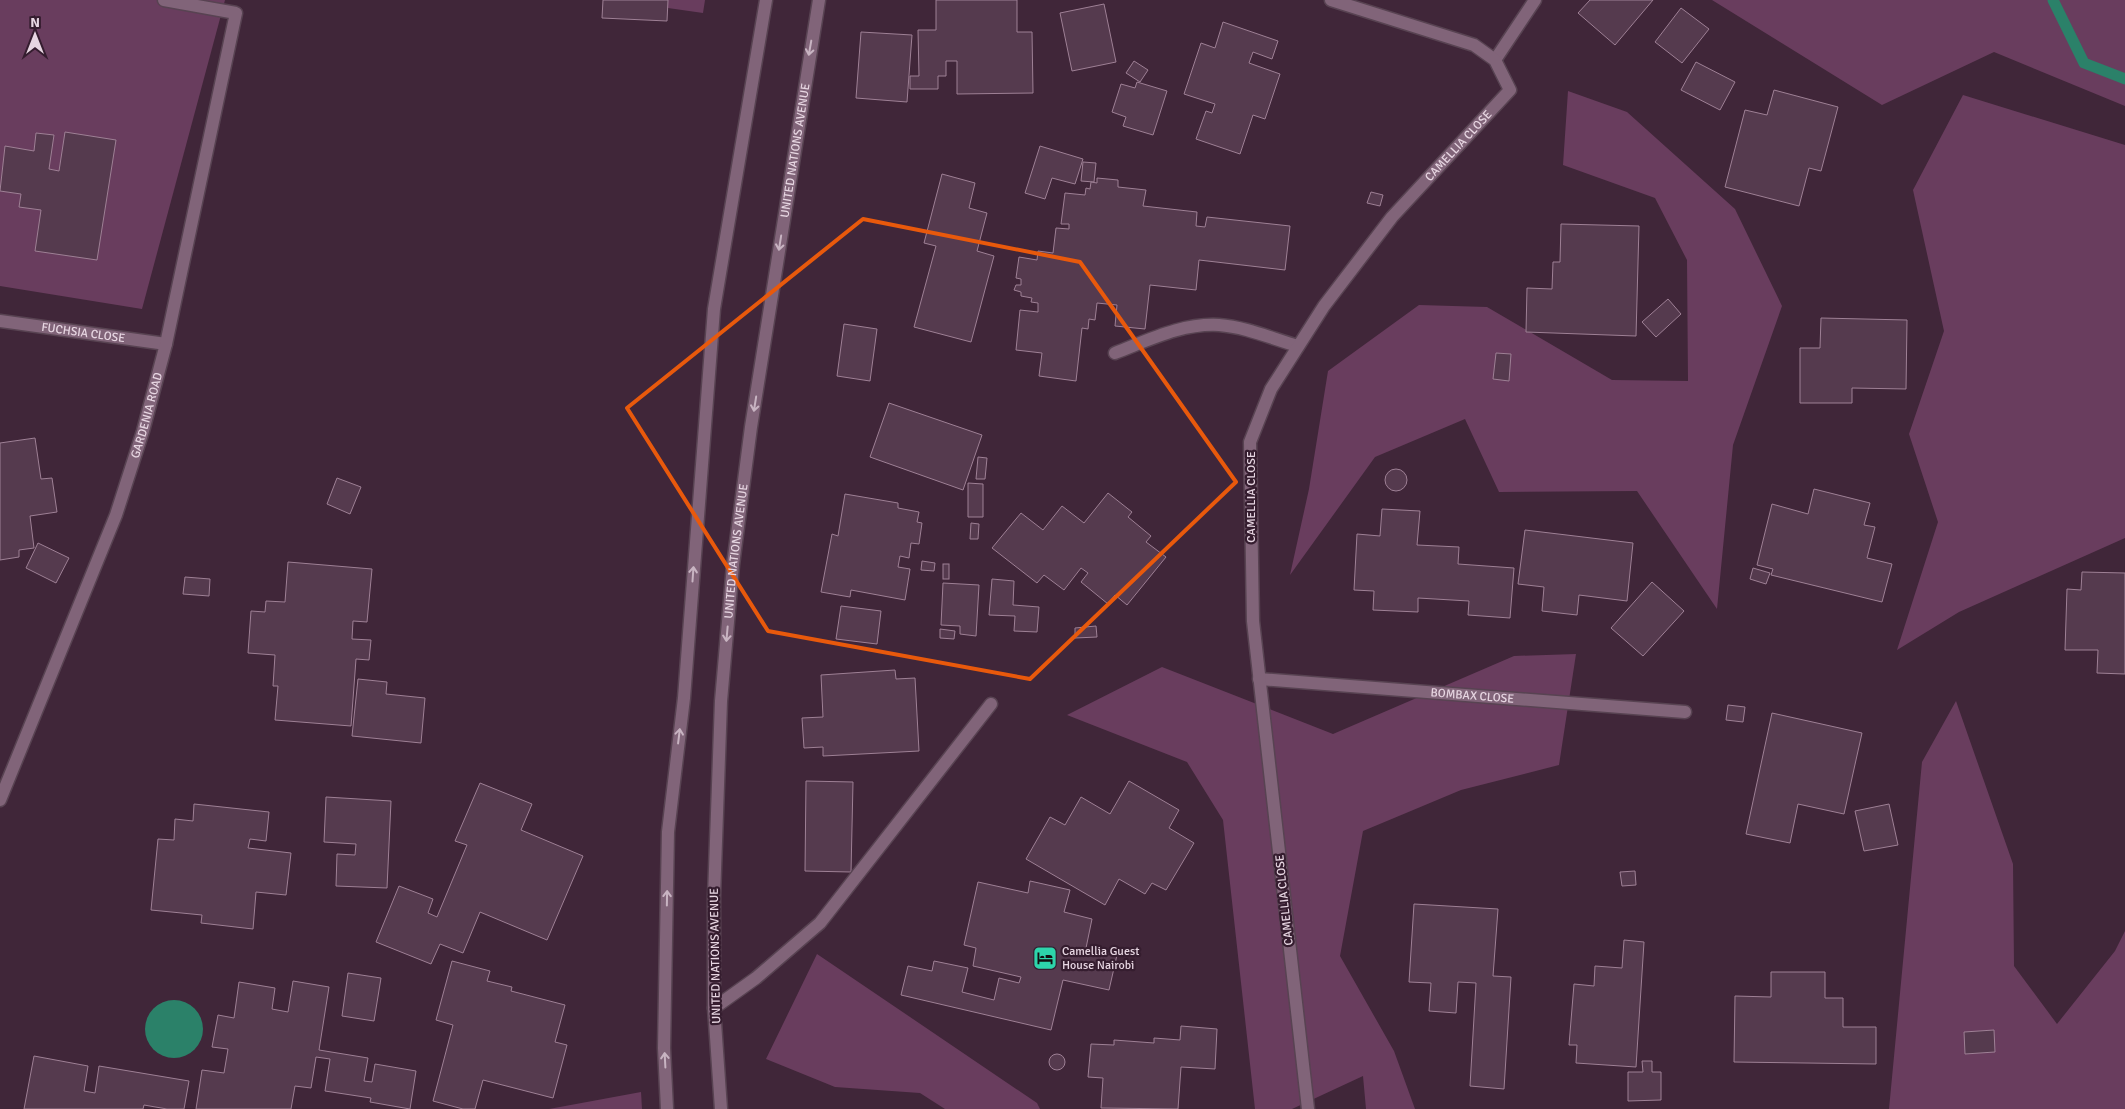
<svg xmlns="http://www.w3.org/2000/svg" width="2125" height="1109" viewBox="0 0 2125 1109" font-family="Signika,sans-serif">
  <rect width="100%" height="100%" fill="#402639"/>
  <g fill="#693d5e">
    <path d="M0,0H225L142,309L0,286Z"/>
    <path d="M612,0H705L703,13Z"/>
    <path d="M1712,0H2125V106L1994,52L1882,105Z"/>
    <path d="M1568,91L1627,112L1735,209L1782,306L1733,445L1717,609L1637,491L1499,492L1465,419L1375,457L1290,575L1309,489L1328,371L1419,305L1487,307L1612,380L1688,381L1687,260L1655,198L1563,165Z"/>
    <path d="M1963,95L2125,145V538L1959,612L1897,650L1938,522L1909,434L1944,331L1913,190Z"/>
    <path d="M1576,654L1559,765L1461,790L1363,831L1340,956L1394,1051L1415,1109H1366L1363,1076L1292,1109H1255L1223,820L1187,762L1067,715L1162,667L1333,734L1514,656Z"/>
    <path d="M1956,701L2013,864L2014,966L2057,1024L2115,951L2125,931V1109H1889L1922,762Z"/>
    <path d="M817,954L1037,1103L1040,1109H945L920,1093L835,1087L766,1059Z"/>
    <path d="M641,1092L642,1109H549Z"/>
  </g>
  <circle fill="#2b8169" cx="174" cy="1029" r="29"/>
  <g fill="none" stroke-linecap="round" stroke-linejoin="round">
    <path stroke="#2b8169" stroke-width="11" d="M2053,0L2084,63L2125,79"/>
  </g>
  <g fill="#553a4e" stroke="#9e8095">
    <path d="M603,0H668L667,21L602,18Z"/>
    <path d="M936,0H1017V32H1032L1033,93L957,94V61H946V76H938V89H910V76H919L918,30H936Z"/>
    <path d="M1590,0H1653L1615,45L1578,13Z"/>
    <path d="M1104,4L1116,62L1072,71L1060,13Z"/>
    <path d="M1681,8L1709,29L1682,63L1655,42Z"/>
    <path d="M1223,22L1278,41L1272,59L1253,52L1249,63L1280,74L1265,119L1253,115L1240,154L1196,139L1206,111L1212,113L1215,104L1184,94L1201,43L1215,48Z"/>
    <path d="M861,32L912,35L907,102L856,98Z"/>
    <path d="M1134,61L1148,70L1140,82L1126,73Z"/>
    <path d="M1696,62L1735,82L1720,110L1681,90Z"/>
    <path d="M1137,82L1167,91L1153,135L1123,126L1126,117L1112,112L1121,84L1135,88Z"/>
    <path d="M1774,90L1838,107L1821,171L1809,168L1799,206L1725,187L1745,110L1767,115Z"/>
    <path d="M65,132L116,140L97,260L35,251L41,210L19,207L21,194L0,191L5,146L34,151L36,133L54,135L49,169L59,171Z"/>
    <path d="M1040,146L1083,159L1075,184L1052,178L1045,199L1025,193Z"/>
    <path d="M1083,162L1096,163L1094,182L1081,181Z"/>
    <path d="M942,174L975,183L969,208L987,213L977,251L994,256L971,342L914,327L936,246L924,243Z"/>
    <path d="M1097,178L1118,180V187L1146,190L1143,206L1197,212L1196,226L1205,227L1207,217L1290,226L1285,270L1199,260L1196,290L1150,285L1145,329L1115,326L1117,305L1097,303L1095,320L1089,319L1088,329L1082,328L1076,381L1039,376L1042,353L1016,350L1020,310L1038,312V303L1031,302L1032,298L1021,296V292L1014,290L1016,285H1021V279L1016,278L1019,257L1037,260L1038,251L1053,253L1056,228L1069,229V224H1061L1065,193L1085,195L1086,188L1090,189L1091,182L1097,183Z"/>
    <path d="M1371,192L1383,195L1380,206L1367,203Z"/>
    <path d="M1561,224L1639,226L1636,336L1526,332L1527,288L1552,289L1553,262H1560Z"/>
    <path d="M1668,299L1681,314L1656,337L1642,322Z"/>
    <path d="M1821,318L1907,320L1906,389L1852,388V403H1800V348H1820Z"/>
    <path d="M844,324L877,329L870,381L837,376Z"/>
    <path d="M1496,353L1511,354L1509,381L1493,379Z"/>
    <path d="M889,403L982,435L963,490L870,457Z"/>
    <path d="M35,438L41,479L52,478L57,512L30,516L34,548L19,550V557L0,560V443Z"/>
    <path d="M978,457L987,458L985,479H976Z"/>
    <circle cx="1396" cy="480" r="11"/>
    <path d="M337,478L361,487L350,514L327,504Z"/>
    <path d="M968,483L983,484V517H968Z"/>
    <path d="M1814,489L1870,503L1864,525L1875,527L1867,558L1892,564L1882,602L1771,575L1773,569L1757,565L1772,504L1808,514Z"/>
    <path d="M1108,493L1132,512L1128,517L1151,536L1146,542L1166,557L1127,605L1115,595L1108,604L1081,582L1088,573L1081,568L1064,590L1044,575L1037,583L992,548L1021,513L1043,530L1062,506L1084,523Z"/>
    <path d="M845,494L898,503V508L919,512L917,522L922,523L919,544L911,543L909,558L900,556L898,567L910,569L905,600L851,590L850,597L821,592L832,534L838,536Z"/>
    <path d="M1382,509L1420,511L1417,545L1459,547L1458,564L1514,568L1510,618L1468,615L1469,601L1418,598V612L1373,610L1374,591L1354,590L1357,534L1380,536Z"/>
    <path d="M971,523L979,524L978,539H970Z"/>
    <path d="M1525,530L1633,543L1627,601L1579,595L1577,615L1542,611L1544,587L1518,584Z"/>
    <path d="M38,543L69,558L56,583L26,568Z"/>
    <path d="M922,561L935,563L934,571L921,570Z"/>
    <path d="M288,562L372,569L367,622L353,621L352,639L371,640L369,660L356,659L351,726L275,720L278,686H273L275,655L248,653L251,611L265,612L266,601L285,602Z"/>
    <rect x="943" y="564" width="6" height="15"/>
    <path d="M1753,568L1770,573L1766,584L1750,579Z"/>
    <path d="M2082,572L2125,573V674L2097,673L2098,650H2065L2067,589L2081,590Z"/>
    <path d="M185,577L210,579L209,596L183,594Z"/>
    <path d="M992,579L1014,581L1013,605L1039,607L1037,632L1014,631L1015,616L989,615Z"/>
    <path d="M1652,582L1684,611L1643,656L1611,628Z"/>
    <path d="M943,583L979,585L976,636L960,634V626L941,625Z"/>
    <path d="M841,606L881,611L877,644L836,639Z"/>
    <path d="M1096,626L1097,637L1075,638V628Z"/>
    <path d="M940,629L955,631L954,639L940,638Z"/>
    <path d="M895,670L896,679L915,678L919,751L823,756V747L804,748L802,718L823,717L821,675Z"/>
    <path d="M358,679L387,682L386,694L425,698L421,743L352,736Z"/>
    <path d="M1728,705L1745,707L1743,722L1726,720Z"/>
    <path d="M1772,713L1862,733L1844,814L1798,804L1790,843L1746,834Z"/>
    <path d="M806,781L853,782L851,872L805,871Z"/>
    <path d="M1129,781L1179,810L1169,828L1194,843L1166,890L1152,883L1145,894L1119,879L1105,905L1026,859L1050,817L1065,825L1081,797L1110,814Z"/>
    <path d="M480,783L532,804L521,830L583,856L547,940L480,912L463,953L440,944L431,964L376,942L399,886L433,899L428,913L437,917L467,845L455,841Z"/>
    <path d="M326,797L391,801L387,888L336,886L337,854L355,855L356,844L324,842Z"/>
    <path d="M194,804L269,812L266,841L250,839L248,848L291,853L286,895L256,892L253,929L201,923L202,915L151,910L158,839L174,840L175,819L193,821Z"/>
    <path d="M1889,804L1898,845L1864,851L1855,811Z"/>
    <path d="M1635,871L1636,885L1622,886L1620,872Z"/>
    <path d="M1030,881L1070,890L1064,912L1092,919L1086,948L1117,955L1109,990L1063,980L1051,1030L901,995L908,966L932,971L934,961L968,968L962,992L994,1000L999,978L1019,983L1021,977L973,966L976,948L964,945L978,882L1028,893Z"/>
    <path d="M1414,904L1498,909L1493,976L1511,977L1504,1089L1470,1086L1476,983L1458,982L1456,1013L1429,1011L1431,983L1409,982Z"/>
    <path d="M1624,940L1644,942L1636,1067L1576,1063L1577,1045H1569L1574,984L1594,986L1595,966L1622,968Z"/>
    <path d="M452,961L490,971L487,981L512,987L511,991L565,1005L555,1042L567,1045L553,1098L483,1080L475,1109H463L433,1101L453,1025L436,1020Z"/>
    <path d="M1771,972H1825V998H1843V1027H1876V1064L1734,1062L1735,996L1771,997Z"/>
    <path d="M348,973L381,978L374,1021L342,1016Z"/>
    <path d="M293,981L329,987L319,1050L368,1058L364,1081L372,1082L375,1064L416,1071L410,1109L370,1102L371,1098L325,1091L330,1059L316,1057L311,1088L295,1086L291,1109H196L202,1070L224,1073L228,1049L212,1047L218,1015L234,1018L239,982L275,988L272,1009L288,1012Z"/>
    <path d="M1181,1026L1217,1029L1215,1069L1181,1067L1178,1109L1101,1108L1103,1078L1088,1077L1091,1044L1114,1045V1040L1154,1043V1038L1180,1040Z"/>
    <path d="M1994,1030L1995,1052L1965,1054L1964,1032Z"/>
    <circle cx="1057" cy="1062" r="8"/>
    <path d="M34,1056L88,1066L84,1091L95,1093L99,1066L189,1081L184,1109H167L144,1105L143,1109H24Z"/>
    <path d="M1642,1061H1652V1072H1661V1100L1628,1101V1072H1643Z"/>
  </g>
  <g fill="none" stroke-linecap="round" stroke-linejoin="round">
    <g stroke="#584352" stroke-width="15">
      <g id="lane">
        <path d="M1495,60L1535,0"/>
        <path d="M1115,353C1149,340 1182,323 1219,325C1246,327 1273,339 1298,346"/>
        <path id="s1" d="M1259,679L1685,712"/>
        <path d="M714,1008L756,978L820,923L991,704"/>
      </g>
    </g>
    <g stroke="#584352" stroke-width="15">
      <g id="street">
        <path id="s2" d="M0,321L166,344"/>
        <path id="s3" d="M0,800L116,515L143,431L166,344L236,13L164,0"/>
        <path id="s4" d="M1308,1109L1253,621L1250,442L1271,389L1324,306L1392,217L1510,90L1495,60L1474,45L1331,0"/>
      </g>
    </g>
    <g stroke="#584352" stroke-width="15">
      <g id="secondary">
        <path d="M667,1109L664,1048L668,832L684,698L714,309L766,0"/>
        <path id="s5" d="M721,1109L714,1008V897L721,701L733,565L751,427L819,0"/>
      </g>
    </g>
    <use href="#lane" stroke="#816479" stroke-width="12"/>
    <use href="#street" stroke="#816479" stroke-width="12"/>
    <use href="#secondary" stroke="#816479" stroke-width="12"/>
  </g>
  <defs><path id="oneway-shaft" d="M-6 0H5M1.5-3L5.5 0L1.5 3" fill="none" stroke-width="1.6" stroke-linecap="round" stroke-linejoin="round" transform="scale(1.25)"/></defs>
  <g stroke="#c8b4c2">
    <use href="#oneway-shaft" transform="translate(810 48) rotate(100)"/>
    <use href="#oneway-shaft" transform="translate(780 243) rotate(99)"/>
    <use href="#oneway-shaft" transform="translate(755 404) rotate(99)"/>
    <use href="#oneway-shaft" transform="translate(693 574) rotate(-86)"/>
    <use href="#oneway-shaft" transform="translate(727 634) rotate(95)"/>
    <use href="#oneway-shaft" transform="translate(679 736) rotate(-83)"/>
    <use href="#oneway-shaft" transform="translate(667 898) rotate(-89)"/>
    <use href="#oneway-shaft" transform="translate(665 1060) rotate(-93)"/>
  </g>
  <path fill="none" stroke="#e8590c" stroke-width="4" stroke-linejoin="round" d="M863,219L1080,262L1236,482L1030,679L768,631L627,408Z"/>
  <defs>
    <g id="hotel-square" transform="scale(1.25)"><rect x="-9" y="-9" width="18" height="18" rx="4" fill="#2dd5ab" stroke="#351d2f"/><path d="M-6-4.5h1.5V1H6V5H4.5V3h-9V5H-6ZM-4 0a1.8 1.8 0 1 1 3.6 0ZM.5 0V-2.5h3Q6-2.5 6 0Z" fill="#111"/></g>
  </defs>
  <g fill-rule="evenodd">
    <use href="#hotel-square" x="1045" y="958"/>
  </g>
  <g text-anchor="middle" stroke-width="4.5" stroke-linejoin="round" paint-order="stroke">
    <g font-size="12" fill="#e7d6e2" stroke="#351d2f">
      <text dy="4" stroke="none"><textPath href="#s4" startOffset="1035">CAMELLIA CLOSE</textPath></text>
      <text dy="4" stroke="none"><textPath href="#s5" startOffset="964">UNITED NATIONS AVENUE</textPath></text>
      <text dy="4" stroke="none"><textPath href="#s2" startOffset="84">FUCHSIA CLOSE</textPath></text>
      <text dy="4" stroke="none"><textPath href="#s3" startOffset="412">GARDENIA ROAD</textPath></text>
      <text transform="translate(1251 497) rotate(-90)" y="4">CAMELLIA CLOSE</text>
      <text dy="4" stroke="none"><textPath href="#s5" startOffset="559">UNITED NATIONS AVENUE</textPath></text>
      <text dy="4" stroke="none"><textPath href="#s1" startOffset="214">BOMBAX CLOSE</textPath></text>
      <text transform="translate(1284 900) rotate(-96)" y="4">CAMELLIA CLOSE</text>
      <text transform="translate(715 956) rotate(-91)" y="4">UNITED NATIONS AVENUE</text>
    </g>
    <g font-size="12" fill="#e7d6e2" stroke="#351d2f" text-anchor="start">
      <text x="1062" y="955">Camellia Guest<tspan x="1062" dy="14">House Nairobi</tspan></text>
    </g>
  </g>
  <g transform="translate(35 35)" stroke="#351d2f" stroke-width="4" paint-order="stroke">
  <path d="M0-4L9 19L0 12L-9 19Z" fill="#e7d6e2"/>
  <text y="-8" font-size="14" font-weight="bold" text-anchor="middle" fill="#e7d6e2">N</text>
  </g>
</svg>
